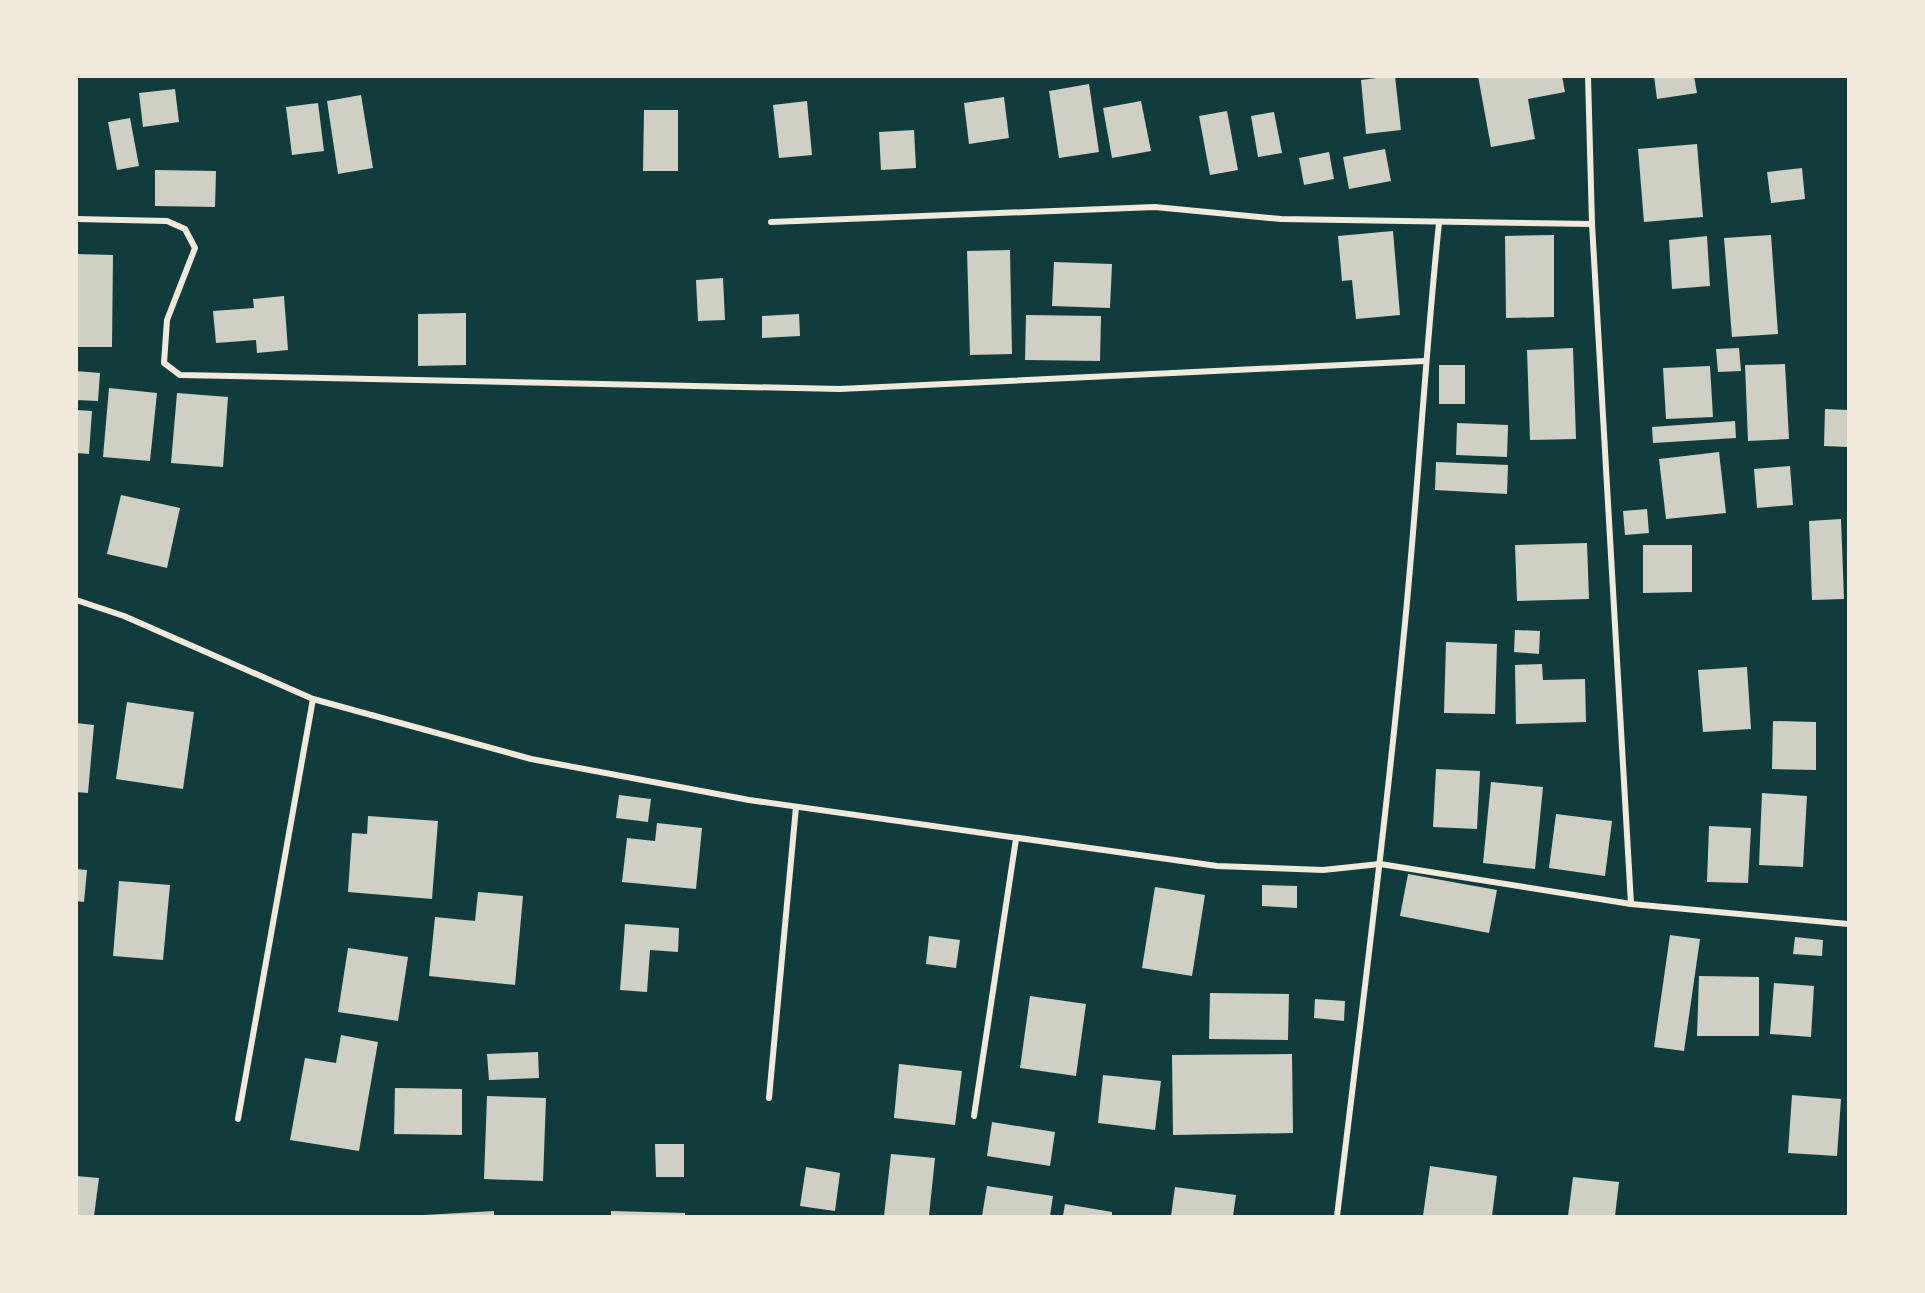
<svg xmlns="http://www.w3.org/2000/svg" width="1925" height="1293" viewBox="0 0 1925 1293" font-family="'Nunito Sans',sans-serif">
  <rect width="100%" height="100%" fill="#0f3d3e"/>
  <g fill="#cfcfc3">
    <path d="M1392,76H1395L1401,130L1366,134L1361,80Z"/>
    <path d="M1478,76H1562L1565,92L1528,99L1535,139L1491,147Z"/>
    <path d="M1654,76H1694L1697,93L1657,99Z"/>
    <path d="M1089,84L1099,152L1059,158L1049,91Z"/>
    <path d="M175,89L179,122L143,127L139,93Z"/>
    <path d="M361,95L373,168L338,174L327,101Z"/>
    <path d="M1004,97L1009,138L969,144L964,103Z"/>
    <path d="M807,101L812,155L779,158L773,105Z"/>
    <path d="M1141,101L1151,151L1112,158L1103,108Z"/>
    <path d="M318,103L324,151L292,155L286,107Z"/>
    <path d="M644,110H678V171H643Z"/>
    <path d="M1227,111L1238,170L1210,175L1199,116Z"/>
    <path d="M1274,112L1282,153L1258,157L1251,116Z"/>
    <path d="M130,118L139,166L117,170L108,122Z"/>
    <path d="M914,130L916,168L881,170L879,132Z"/>
    <path d="M1697,144L1703,217L1644,222L1638,149Z"/>
    <path d="M1385,149L1391,181L1349,189L1343,157Z"/>
    <path d="M1329,152L1334,179L1304,185L1299,158Z"/>
    <path d="M1802,168L1805,199L1771,203L1767,172Z"/>
    <path d="M155,170L216,171L215,207L155,206Z"/>
    <path d="M1393,231L1400,315L1356,319L1352,280L1342,281L1338,236Z"/>
    <path d="M1554,235V317L1506,318L1505,236Z"/>
    <path d="M1771,235L1778,334L1732,337L1724,238Z"/>
    <path d="M1707,236L1710,286L1672,289L1669,240Z"/>
    <path d="M1010,250L1012,354L970,355L967,251Z"/>
    <path d="M76,254L113,255L112,347H76Z"/>
    <path d="M1054,262L1112,264L1110,308L1052,306Z"/>
    <path d="M723,278L725,320L698,321L696,280Z"/>
    <path d="M284,296L288,350L257,353L256,340L216,343L213,311L254,308L253,299Z"/>
    <path d="M466,313V365L418,366V314Z"/>
    <path d="M799,314L800,336L762,338V316Z"/>
    <path d="M1026,315L1101,316L1100,361L1025,360Z"/>
    <path d="M1573,348L1576,439L1530,440L1527,350Z"/>
    <path d="M1739,348L1741,371L1718,372L1716,349Z"/>
    <path d="M1785,364L1789,439L1748,441L1745,365Z"/>
    <rect x="1439" y="365" width="26" height="39"/>
    <path d="M1710,366L1713,417L1666,419L1663,368Z"/>
    <path d="M76,371L100,373L98,401L76,400Z"/>
    <path d="M109,388L157,393L150,461L103,457Z"/>
    <path d="M177,393L228,397L223,467L171,463Z"/>
    <path d="M1825,409L1848,410V447L1824,446Z"/>
    <path d="M76,410L92,411L89,454L76,453Z"/>
    <path d="M1735,421L1736,438L1653,443L1652,427Z"/>
    <path d="M1457,423L1508,425L1507,457L1456,455Z"/>
    <path d="M1719,452L1726,513L1666,519L1659,459Z"/>
    <path d="M1436,462L1508,465L1507,494L1435,490Z"/>
    <path d="M1790,466L1793,505L1757,508L1754,469Z"/>
    <path d="M121,495L180,508L167,568L107,554Z"/>
    <path d="M1647,509L1649,533L1625,535L1623,511Z"/>
    <path d="M1841,519L1844,599L1812,600L1809,521Z"/>
    <path d="M1587,543L1589,599L1517,601L1515,545Z"/>
    <path d="M1643,545H1692V592L1643,593Z"/>
    <path d="M1515,630L1540,631L1539,654L1514,652Z"/>
    <path d="M1446,642L1497,644L1495,714L1444,713Z"/>
    <path d="M1542,664L1543,680L1585,679L1586,722L1516,724L1515,665Z"/>
    <path d="M1747,667L1751,729L1703,732L1698,670Z"/>
    <path d="M127,702L194,712L183,789L116,779Z"/>
    <path d="M1773,721L1816,722V770L1772,769Z"/>
    <path d="M76,723L94,725L88,793L76,792Z"/>
    <path d="M1436,769L1480,771L1477,829L1433,827Z"/>
    <path d="M1491,782L1543,787L1535,869L1483,863Z"/>
    <path d="M1762,793L1807,796L1803,867L1759,865Z"/>
    <path d="M619,795L651,799L648,822L616,818Z"/>
    <path d="M1556,814L1612,821L1605,876L1549,868Z"/>
    <path d="M368,816L438,821L432,899L348,892L352,833L367,834Z"/>
    <path d="M657,823L702,828L696,889L622,882L627,838L655,841Z"/>
    <path d="M1709,826L1751,828L1748,883L1707,882Z"/>
    <path d="M76,869L87,870L84,902L76,901Z"/>
    <path d="M1408,874L1497,890L1489,933L1400,916Z"/>
    <path d="M119,881L170,885L163,960L113,956Z"/>
    <path d="M1262,885L1297,886V908L1262,906Z"/>
    <path d="M1155,887L1205,895L1192,976L1142,968Z"/>
    <path d="M478,892L523,896L515,985L429,976L435,917L475,921Z"/>
    <path d="M625,924L679,928L678,952L650,950L647,992L620,990Z"/>
    <path d="M1670,935L1700,939L1684,1051L1654,1047Z"/>
    <path d="M929,936L960,940L956,968L926,964Z"/>
    <path d="M1795,937L1823,940L1822,956L1793,954Z"/>
    <path d="M348,948L408,957L398,1021L338,1012Z"/>
    <path d="M1699,976L1759,977V1036H1697Z"/>
    <path d="M1774,983L1814,986L1811,1037L1770,1034Z"/>
    <path d="M1210,993L1289,994L1288,1040L1209,1039Z"/>
    <path d="M1030,996L1086,1004L1076,1076L1020,1068Z"/>
    <path d="M1315,999L1345,1001L1344,1021L1314,1018Z"/>
    <path d="M341,1035L378,1042L359,1151L290,1140L305,1058L336,1063Z"/>
    <path d="M538,1052L539,1078L489,1080L487,1054Z"/>
    <path d="M1292,1054L1293,1133L1173,1135L1172,1055Z"/>
    <path d="M899,1064L962,1071L955,1125L894,1118Z"/>
    <path d="M1103,1075L1161,1081L1155,1130L1098,1123Z"/>
    <path d="M395,1088L462,1089V1135L394,1134Z"/>
    <path d="M1792,1095L1841,1099L1837,1156L1788,1153Z"/>
    <path d="M487,1096L546,1098L543,1181L484,1179Z"/>
    <path d="M992,1122L1055,1132L1050,1166L987,1156Z"/>
    <path d="M655,1144H684V1177H656Z"/>
    <path d="M891,1154L935,1158L929,1216H884Z"/>
    <path d="M1430,1166L1497,1176L1492,1216H1423Z"/>
    <path d="M806,1167L840,1173L835,1211L800,1206Z"/>
    <path d="M76,1176L99,1178L94,1216H76Z"/>
    <path d="M1573,1177L1619,1182L1615,1216H1568Z"/>
    <path d="M987,1186L1053,1196L1050,1216H982Z"/>
    <path d="M1175,1187L1236,1195L1233,1216H1171Z"/>
    <path d="M1065,1204L1112,1212V1216H1063Z"/>
    <path d="M494,1211V1216H425V1215Z"/>
    <path d="M611,1211L685,1213V1216H611Z"/>
  </g>
  <g fill="none" stroke-linecap="round" stroke-linejoin="round">
    <g stroke="#f1e9da" stroke-width="6">
      <path d="M1588,76L1592,224L1631,904"/>
      <path d="M76,219L167,221L185,229L195,248L167,320L164,363L180,375L840,389L1425,361"/>
      <path d="M771,222L1155,207L1281,219L1592,224"/>
      <path d="M76,600L124,616L313,699L531,759L749,800L1217,866L1323,870L1380,864L1631,904L1848,924"/>
      <path d="M769,1098L796,807"/>
      <path d="M974,1116L1016,839"/>
      <path d="M238,1119L313,699"/>
      <path d="M1337,1216C1361,1019 1386,821 1405,623C1418,490 1425,357 1439,223"/>
    </g>
  </g>
  <rect width="1925" height="1293" fill="none" stroke="#f1e9da" stroke-width="156"/>
</svg>
